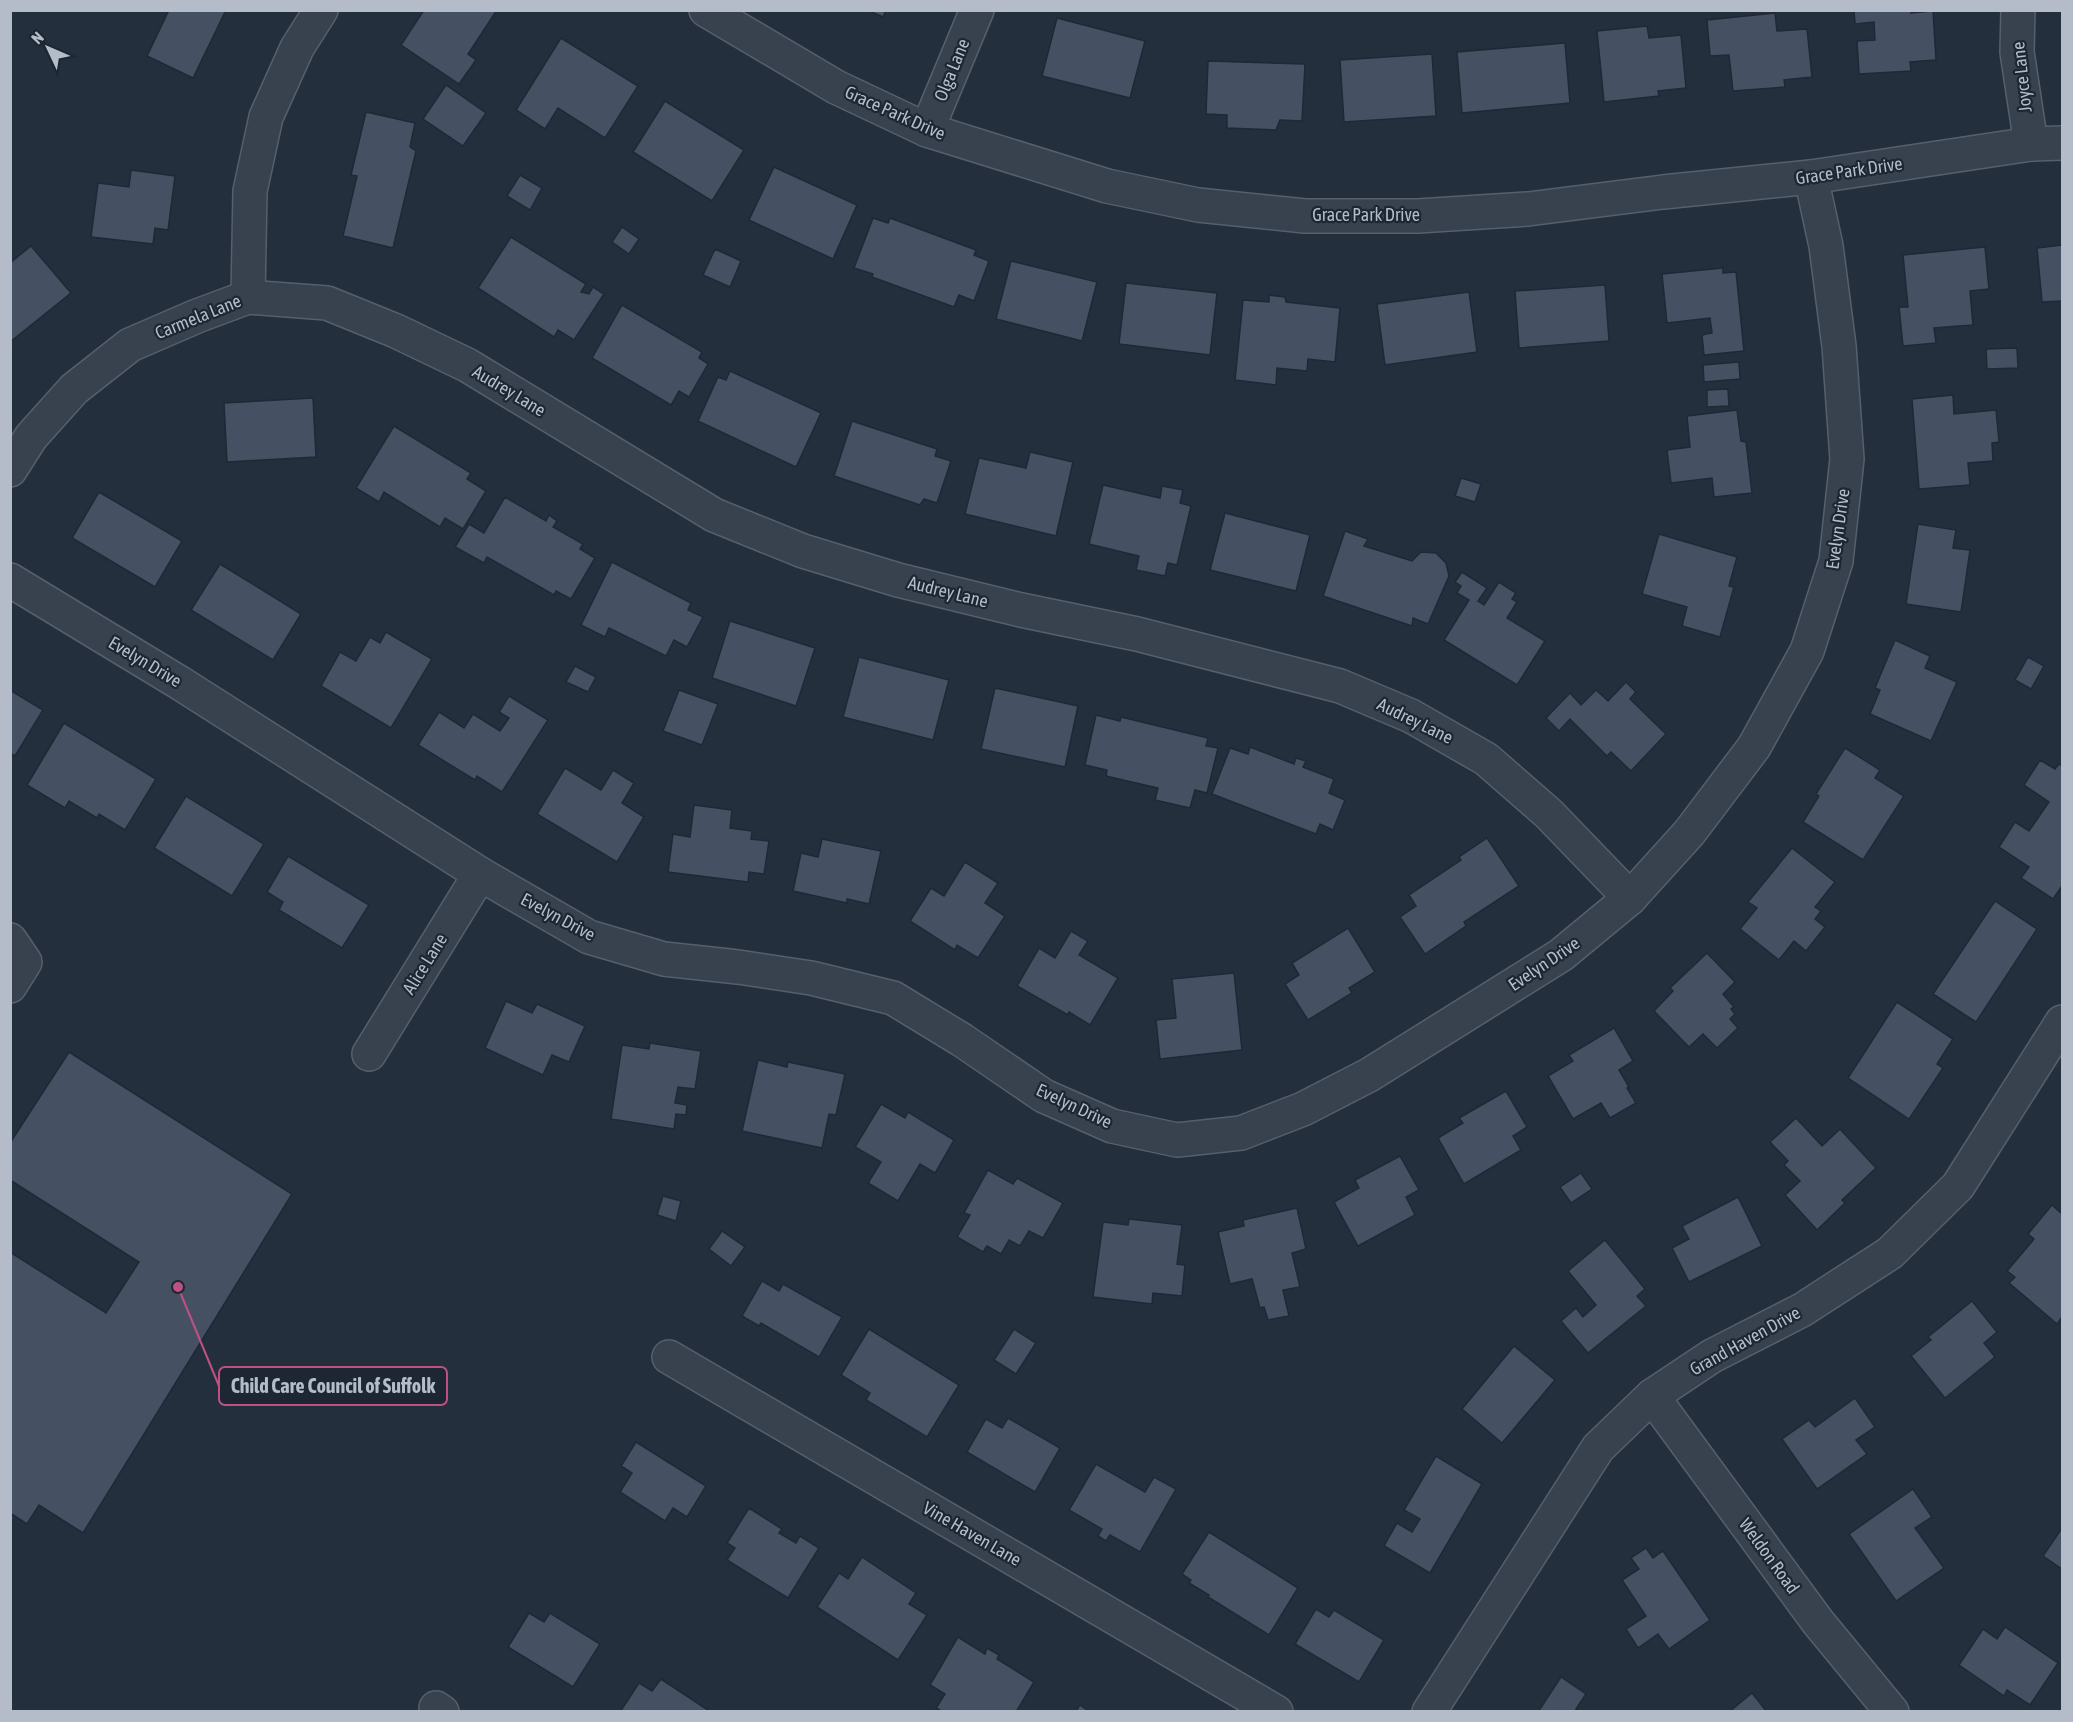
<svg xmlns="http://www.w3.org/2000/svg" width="2073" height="1722" viewBox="0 0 2073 1722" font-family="'Asap Condensed',sans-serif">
  <rect width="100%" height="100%" fill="#242f3e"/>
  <g fill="#455162" stroke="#1f2835" stroke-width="1.5">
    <path d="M169,10H226L193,78L147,56Z"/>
    <path d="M424,10H497L468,54L476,60L459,84L401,45Z"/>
    <path d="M867,10H886L883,17Z"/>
    <path d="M1854,10H1911V13L1933,11L1936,60L1910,62L1911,71L1859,74L1857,41L1875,40L1874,22L1855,24Z"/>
    <path d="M1775,13L1777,31L1807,29L1812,77L1784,80L1785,87L1733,91L1729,55L1710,56L1707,20Z"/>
    <path d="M1057,18L1145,41L1130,98L1042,76Z"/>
    <path d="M1647,26L1649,38L1681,35L1686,88L1658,91L1659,96L1604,102L1597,31Z"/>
    <path d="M561,38L638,86L605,138L558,108L545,129L516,110Z"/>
    <path d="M1565,43L1570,103L1462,113L1457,52Z"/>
    <path d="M1432,54L1436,116L1344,122L1340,60Z"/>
    <path d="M1208,61L1305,64L1302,121L1280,120L1276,130L1227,128V115L1206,114Z"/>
    <path d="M446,85L486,113L463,146L423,119Z"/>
    <path d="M665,101L744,150L712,201L633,152Z"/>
    <path d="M366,112L415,123L410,147L416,151L393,248L343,236L357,176L351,175Z"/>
    <path d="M774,167L857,205L833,259L749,220Z"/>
    <path d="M131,170L175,176L168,230L155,228L153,244L91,237L98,183L129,187Z"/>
    <path d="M520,175L542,188L530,210L507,196Z"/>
    <path d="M873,218L888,223L890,218L976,250L974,255L989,261L974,301L959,295L954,307L872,277L873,274L854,268Z"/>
    <path d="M622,227L639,239L629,254L612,242Z"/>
    <path d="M511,237L586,284L581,292L589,294L593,287L604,294L574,340L558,330L554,337L478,288Z"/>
    <path d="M2062,245V301L2042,302L2037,248Z"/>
    <path d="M31,246L71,293L10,342V263Z"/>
    <path d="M1985,247L1989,289L1970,291L1973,325L1934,328L1936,343L1903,346L1899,307H1908L1903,255Z"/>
    <path d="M715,249L741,261L730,287L703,275Z"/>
    <path d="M1011,261L1097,282L1082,341L996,319Z"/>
    <path d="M1723,268V273L1736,272L1744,351L1704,355L1702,335L1712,333L1710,318L1667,323L1662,274Z"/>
    <path d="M1126,283L1217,293L1210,355L1119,344Z"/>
    <path d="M1605,285L1609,341L1519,348L1515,291Z"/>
    <path d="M1469,292L1477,352L1385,365L1377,304Z"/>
    <path d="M1269,295L1285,297L1286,302L1340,308L1335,362L1308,359L1307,371L1277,368L1276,385L1235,380L1243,300L1269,302Z"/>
    <path d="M622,305L702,352L699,358L708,364L689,397L679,391L671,405L592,358Z"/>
    <path d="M2017,348L2018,368L1987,369L1986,349Z"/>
    <path d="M1739,362L1740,379L1704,382L1703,365Z"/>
    <path d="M730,371L821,413L796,467L698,421L718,377L726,380Z"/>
    <path d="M1728,389L1729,406L1707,407V390Z"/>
    <path d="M1953,395L1954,414L1996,410L1999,442L1992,443L1993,461L1968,463L1970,485L1919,489L1912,399Z"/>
    <path d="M313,398L316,457L227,462L224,403Z"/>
    <path d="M1737,410L1741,441L1746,442L1752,493L1714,497L1712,478L1671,483L1667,450L1690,447L1687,416Z"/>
    <path d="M852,421L937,449L935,456L951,461L937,503L924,499L920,505L834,476Z"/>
    <path d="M394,426L471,473L467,479L486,491L463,529L445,518L440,527L384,492L379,502L356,488Z"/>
    <path d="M1030,452L1073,462L1056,536L965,514L979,458L1026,468Z"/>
    <path d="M1461,478L1481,484L1475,502L1455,496Z"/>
    <path d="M1103,485L1160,498L1162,486L1183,490L1180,503L1191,506L1177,565L1168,563L1165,576L1136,570L1139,556L1089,544Z"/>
    <path d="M99,492L182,541L155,587L72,538Z"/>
    <path d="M505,497L546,521L549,515L557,521L553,527L583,544L580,549L595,558L571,599L556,591L554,595L487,557L484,563L455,547L469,524L484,533Z"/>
    <path d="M1225,513L1310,535L1296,591L1210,570Z"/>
    <path d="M1918,524L1956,530L1953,548L1970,550L1961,612L1906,604Z"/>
    <path d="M1345,531L1368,539L1364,546L1412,561L1421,552L1436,553L1446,563L1449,576L1428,624L1413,618L1412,626L1323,596Z"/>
    <path d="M1659,534L1737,557L1729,586L1734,587L1720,637L1682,626L1687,607L1642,594Z"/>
    <path d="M612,562L691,603L688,610L703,617L687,647L674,640L666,656L609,628L605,637L581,625Z"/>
    <path d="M220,564L301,614L273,660L191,610Z"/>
    <path d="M1462,572L1487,588L1478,601L1484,605L1499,582L1516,593L1512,599L1517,602L1507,618L1545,641L1517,685L1444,640L1469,600L1457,593L1461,586L1455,582Z"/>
    <path d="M730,621L815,648L796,706L712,678Z"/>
    <path d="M386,632L432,659L391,728L321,686L340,652L356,661L370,637L380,643Z"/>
    <path d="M1895,640L1930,656L1925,668L1957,682L1931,741L1870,714L1880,690L1875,688Z"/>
    <path d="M859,657L949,680L933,740L843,717Z"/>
    <path d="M2028,657L2044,666L2031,689L2015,680Z"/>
    <path d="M575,666L596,677L588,692L566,682Z"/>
    <path d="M1626,682L1636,692L1630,699L1666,734L1631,771L1611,752L1607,756L1570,719L1559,731L1546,718L1570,693L1581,705L1596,690L1608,701Z"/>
    <path d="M995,688L1078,706L1065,767L981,749Z"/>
    <path d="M10,690L43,710L15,756L10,753Z"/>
    <path d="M679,690L718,704L702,745L663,731Z"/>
    <path d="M509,696L548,720L502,792L477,776L475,780L418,745L439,712L464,728L473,714L500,731L509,718L499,712Z"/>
    <path d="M1096,715L1120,721L1121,717L1208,738L1206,746L1218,748L1207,793L1195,790L1190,808L1155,800L1158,788L1106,776L1107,770L1085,765Z"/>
    <path d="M64,723L156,779L125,830L99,814L97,818L69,801L65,808L27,785Z"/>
    <path d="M1250,747L1294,764L1296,758L1306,761L1303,767L1334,779L1329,793L1345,800L1333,830L1320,824L1316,834L1212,794L1230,748L1248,754Z"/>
    <path d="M1845,748L1880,770L1875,778L1904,796L1863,860L1803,822L1819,796L1816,794Z"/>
    <path d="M2040,760L2055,769L2059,764L2062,766V886L2053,899L2021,878L2029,867L1999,847L2015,822L2029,831L2049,802L2024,785Z"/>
    <path d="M565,768L601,790L613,770L634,783L622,803L644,817L617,862L537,814Z"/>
    <path d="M186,796L264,844L232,896L154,848Z"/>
    <path d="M694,805L732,810L730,828L752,831L751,839L769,841L764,874L749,872L748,882L668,872L673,834L690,837Z"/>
    <path d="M1487,838L1519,886L1464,922L1466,926L1425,954L1400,917L1416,906L1409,895L1461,860L1459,857Z"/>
    <path d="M822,839L881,851L869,904L847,899V903L793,891L801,853L818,857Z"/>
    <path d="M1792,848L1835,882L1815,907L1821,911L1815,919L1825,927L1806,951L1794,941L1779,960L1740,929L1757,908L1748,902Z"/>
    <path d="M288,856L369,905L342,948L279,910L283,902L267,892Z"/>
    <path d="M965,862L998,883L985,903L1005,916L978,958L957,945L955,950L910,921L931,888L944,896Z"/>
    <path d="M1995,901L2037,929L1976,1022L1933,994Z"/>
    <path d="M1348,928L1375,972L1349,988L1352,993L1308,1020L1285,984L1299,975L1292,963Z"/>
    <path d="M1071,931L1088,941L1079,955L1118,978L1090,1025L1069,1012L1068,1015L1017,986L1039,948L1055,958Z"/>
    <path d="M1707,953L1735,982L1723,994L1734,1007L1731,1009L1735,1014L1730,1019L1738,1028L1717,1048L1703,1034L1689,1047L1654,1011L1673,991L1670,988Z"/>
    <path d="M1234,973L1242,1050L1160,1059L1156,1020L1176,1018L1172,979Z"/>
    <path d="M506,1001L532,1013L537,1004L585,1026L569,1062L552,1055L543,1075L485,1048Z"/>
    <path d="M1897,1002L1953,1039L1937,1064L1943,1068L1909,1119L1848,1078Z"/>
    <path d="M1614,1028L1633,1061L1619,1070L1629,1087L1627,1088L1636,1103L1610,1118L1601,1103L1573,1119L1548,1076L1573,1061L1569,1055Z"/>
    <path d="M650,1043L701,1051L695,1089L678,1087L675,1103L687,1105L686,1115L676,1114L674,1129L611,1119L622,1045L649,1049Z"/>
    <path d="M69,1052L292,1194L83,1533L39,1505L27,1524L10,1513V1252L106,1313L139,1262L10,1180V1143Z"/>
    <path d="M758,1060L787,1067L788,1062L845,1074L836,1115L829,1114L822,1148L742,1131Z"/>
    <path d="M1506,1091L1527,1127L1513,1136L1521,1150L1464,1184L1438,1138L1463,1123L1459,1118Z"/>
    <path d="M881,1104L905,1118L908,1112L954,1140L935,1173L920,1164L898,1201L868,1183L881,1162L855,1147Z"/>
    <path d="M1796,1118L1822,1146L1840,1129L1876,1168L1842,1200L1845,1203L1817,1230L1785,1195L1800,1181L1784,1165L1788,1161L1770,1142Z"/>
    <path d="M1400,1156L1419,1190L1406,1197L1415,1215L1358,1246L1334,1202L1359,1188L1355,1180Z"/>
    <path d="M988,1170L1013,1184L1017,1178L1063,1203L1043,1238L1029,1231L1020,1246L1009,1240L1001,1254L987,1246L983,1252L957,1237L970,1215L964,1213Z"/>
    <path d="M1581,1173L1592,1189L1571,1203L1560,1187Z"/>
    <path d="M663,1196L681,1201L676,1221L657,1215Z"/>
    <path d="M1738,1197L1762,1246L1689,1282L1672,1248L1689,1239L1682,1226Z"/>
    <path d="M2052,1205L2062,1214V1317L2057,1324L2009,1283L2015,1277L2007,1271L2034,1239L2028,1234Z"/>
    <path d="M1297,1208L1306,1249L1292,1253L1300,1287L1283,1290L1289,1316L1268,1320L1264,1307L1260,1308L1252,1279L1230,1284L1218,1232L1244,1226L1243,1220Z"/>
    <path d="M1129,1219L1182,1225L1177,1264L1185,1265L1182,1296L1153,1293L1152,1304L1093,1297L1103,1222L1128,1225Z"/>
    <path d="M722,1231L745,1247L731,1266L709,1249Z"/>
    <path d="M1605,1240L1645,1289L1637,1296L1646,1306L1588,1353L1561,1321L1576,1308L1583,1317L1596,1305L1568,1271Z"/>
    <path d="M762,1281L779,1291L783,1284L842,1317L819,1357L761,1323L759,1326L742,1316Z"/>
    <path d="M1972,1301L1997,1332L1984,1343L1995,1357L1945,1398L1911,1356L1931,1340L1928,1337Z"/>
    <path d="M869,1329L959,1385L927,1437L866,1400L870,1393L841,1375Z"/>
    <path d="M1014,1329L1036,1343L1016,1374L994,1360Z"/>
    <path d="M1514,1346L1555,1380L1502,1443L1462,1409Z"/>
    <path d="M1855,1398L1875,1427L1856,1440L1867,1454L1817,1489L1782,1439L1809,1420L1815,1427Z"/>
    <path d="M1008,1418L1060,1448L1035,1492L967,1452L986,1419L1002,1428Z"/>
    <path d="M636,1442L706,1486L687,1517L673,1508L665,1521L620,1492L632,1473L621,1466Z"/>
    <path d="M1436,1456L1482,1484L1430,1573L1384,1546L1397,1523L1412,1532L1420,1519L1404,1510Z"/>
    <path d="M1096,1464L1145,1492L1154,1477L1176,1489L1140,1552L1110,1535L1106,1541L1098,1536L1102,1529L1069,1510Z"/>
    <path d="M1913,1489L1932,1517L1915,1528L1944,1568L1896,1601L1849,1534Z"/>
    <path d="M749,1508L782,1529L779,1533L796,1543L800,1536L819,1548L788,1598L727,1560L735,1548L727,1543Z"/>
    <path d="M2062,1528V1569L2043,1556Z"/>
    <path d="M1209,1532L1298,1588L1269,1635L1208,1597L1209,1595L1189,1583L1191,1580L1182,1574Z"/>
    <path d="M1646,1548L1653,1558L1663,1551L1710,1620L1669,1649L1658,1634L1638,1648L1626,1629L1646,1616L1622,1580L1639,1569L1631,1558Z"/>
    <path d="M862,1557L916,1593L909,1604L927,1615L898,1660L817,1607L839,1573L848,1579Z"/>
    <path d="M1316,1609L1329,1617L1334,1610L1384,1640L1359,1682L1295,1644Z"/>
    <path d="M529,1613L544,1622L550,1613L600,1644L573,1687L508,1647Z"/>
    <path d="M2005,1627L2058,1663L2030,1705L2007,1690L2004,1696L1959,1665L1983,1629L1997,1639Z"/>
    <path d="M958,1637L985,1654L987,1648L999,1655L997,1659L1034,1682L1016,1712H943L936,1708L945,1694L930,1685Z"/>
    <path d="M1561,1677L1586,1694L1576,1709L1580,1712H1538Z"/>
    <path d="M661,1679L711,1712H620L639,1683L652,1691Z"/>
    <path d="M1752,1693L1767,1712H1729Z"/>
    <path d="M1080,1705L1090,1712H1075Z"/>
  </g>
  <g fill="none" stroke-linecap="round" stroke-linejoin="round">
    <g stroke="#565f6c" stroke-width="36">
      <g id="minor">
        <path d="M706,10L836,87L927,130L1107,186L1198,205L1305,216H1418L1528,209L1663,192L1811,177L2031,144L2062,143"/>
        <path d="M2018,10L2017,52L2031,144"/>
        <path d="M927,130L977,10"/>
        <path d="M248,297L327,303L396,331L467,365L714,515L803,551L898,580L1021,610L1137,634L1340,686L1411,716L1486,759L1549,814L1630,898"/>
        <path d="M10,470L31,437L74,389L130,345L197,316L248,297L250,191L266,117L297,48L321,10"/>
        <path d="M10,580L180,683L480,874L589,937L664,959L738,967L811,978L893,998L962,1040L1044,1096L1112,1126L1177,1140L1241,1133L1303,1109L1369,1075L1561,955L1630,898L1689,833L1754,747L1807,651L1836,561L1847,459L1839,346L1826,246L1811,177"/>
        <path d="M10,940L25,962L10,986"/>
        <path d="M369,1054L480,874"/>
        <path d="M669,1357L1276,1712"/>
        <path d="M1652,1396L1818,1622L1892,1712"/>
        <path d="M436,1708L442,1712"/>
        <path d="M1429,1712L1598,1448L1652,1396L1712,1356L1802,1310L1890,1253L1958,1186L2062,1022"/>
      </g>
    </g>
    <use href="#minor" stroke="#38414e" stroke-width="33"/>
  </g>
  <g text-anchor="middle" stroke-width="4.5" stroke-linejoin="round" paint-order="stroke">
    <g font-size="18" fill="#b4bcc9" stroke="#1d2633">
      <text transform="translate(952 70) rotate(-68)" y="6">Olga Lane</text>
      <text transform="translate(2022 77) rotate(-96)" y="6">Joyce Lane</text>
      <text transform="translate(895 113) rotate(24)" y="6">Grace Park Drive</text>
      <text transform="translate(1849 171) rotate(-8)" y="6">Grace Park Drive</text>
      <text x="1366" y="221">Grace Park Drive</text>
      <text transform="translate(198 317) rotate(-22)" y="6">Carmela Lane</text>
      <text transform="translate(509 391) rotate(31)" y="6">Audrey Lane</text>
      <text transform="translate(1838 529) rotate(-82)" y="6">Evelyn Drive</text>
      <text transform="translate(948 592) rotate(14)" y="6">Audrey Lane</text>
      <text transform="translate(145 662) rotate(31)" y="6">Evelyn Drive</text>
      <text transform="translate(1415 721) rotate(26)" y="6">Audrey Lane</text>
      <text transform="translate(558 917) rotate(28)" y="6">Evelyn Drive</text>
      <text transform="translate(425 964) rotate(-58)" y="6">Alice Lane</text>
      <text transform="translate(1544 964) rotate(-34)" y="6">Evelyn Drive</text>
      <text transform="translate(1074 1106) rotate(25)" y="6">Evelyn Drive</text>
      <text transform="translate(1745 1341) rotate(-29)" y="6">Grand Haven Drive</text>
      <text transform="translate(972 1534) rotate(30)" y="6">Vine Haven Lane</text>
      <text transform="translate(1769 1556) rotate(54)" y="6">Weldon Road</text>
    </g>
  </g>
  <path fill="none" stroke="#bd5182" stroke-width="2" d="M178 1287L219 1386"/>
  <circle fill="#bd5182" stroke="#1d2633" stroke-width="2" cx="178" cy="1287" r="6"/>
  <rect fill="#1d2633" stroke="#bd5182" stroke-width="2" x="219" y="1367" width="228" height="38" rx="6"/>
  <g font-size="20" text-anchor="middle" font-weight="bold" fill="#b4bcc9">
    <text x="333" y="1393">Child Care Council of Suffolk</text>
  </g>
  <rect width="2073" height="1722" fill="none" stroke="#b4bcc9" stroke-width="24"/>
  <g transform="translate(48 48) rotate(314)" stroke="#1d2633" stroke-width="4.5" paint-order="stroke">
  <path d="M0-4.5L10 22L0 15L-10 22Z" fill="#b4bcc9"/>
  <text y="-9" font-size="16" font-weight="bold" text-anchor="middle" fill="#b4bcc9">N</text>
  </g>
</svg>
